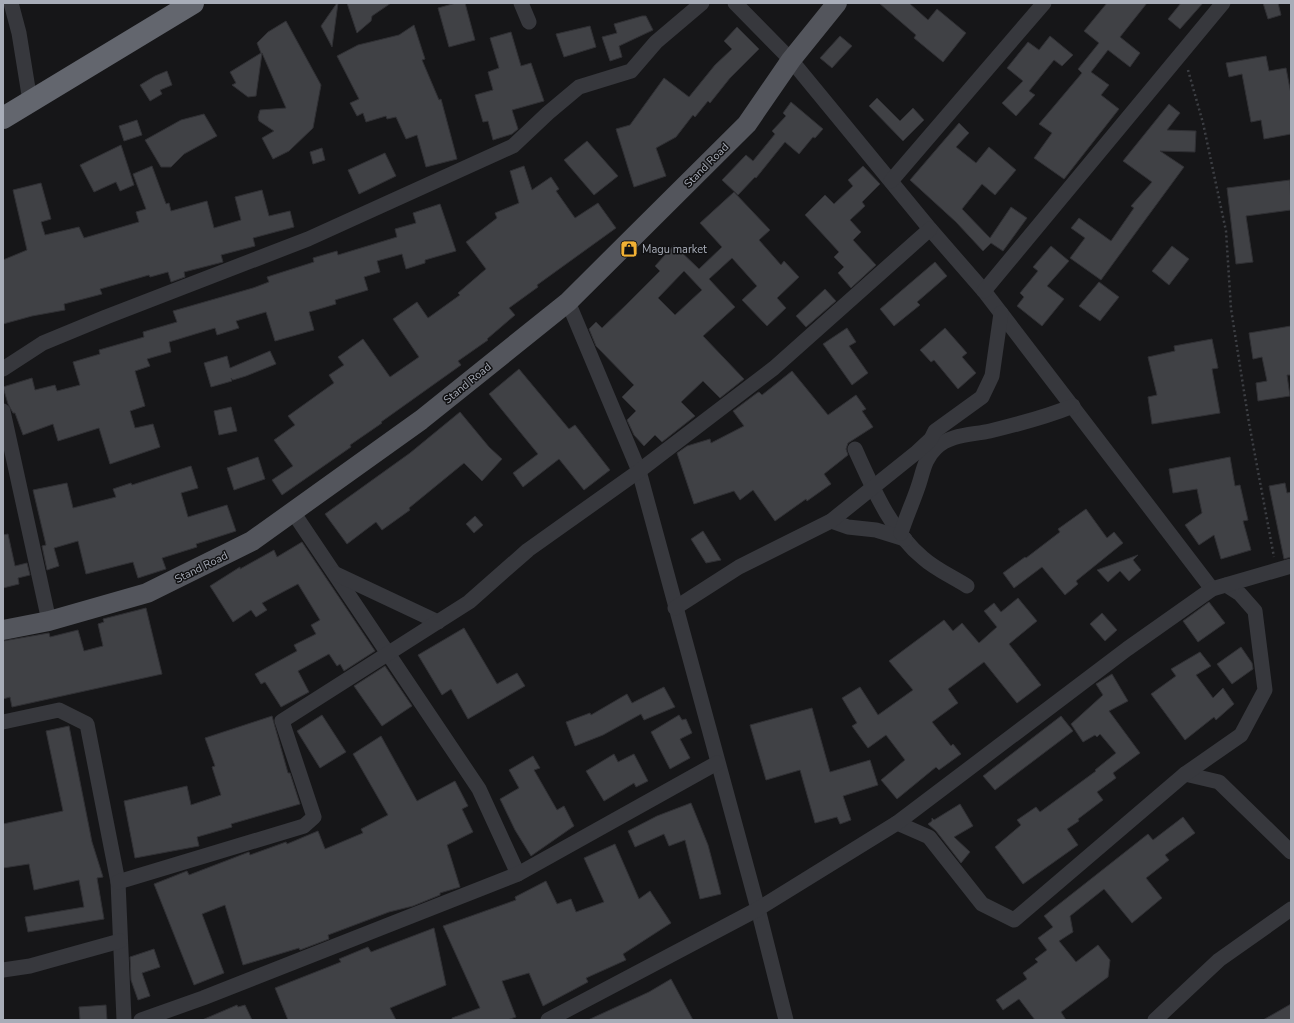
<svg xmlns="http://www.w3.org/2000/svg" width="1294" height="1023" viewBox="0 0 1294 1023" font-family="'Nunito Sans',sans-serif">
  <rect width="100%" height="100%" fill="#161618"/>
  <g fill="#404145" stroke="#303034" fill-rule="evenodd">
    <path d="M337,3H338L332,47L321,26Z"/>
    <path d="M347,3H391L372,16L371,21L357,33Z"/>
    <path d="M456,3H465L475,40L449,47L438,8Z"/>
    <path d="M879,3H909L928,20L937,9L966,33L943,62L914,38L916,35Z"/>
    <path d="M1107,3H1147L1120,37L1140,53L1130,67L1108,50L1091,72L1109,85L1101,95L1119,109L1064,179L1034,158L1052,133L1039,124L1082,73L1078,69L1099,43L1084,31Z"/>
    <path d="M1181,3H1203L1180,29L1168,19Z"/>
    <path d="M1263,3H1278L1281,15L1268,19Z"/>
    <path d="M642,16H646L653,30L619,46L622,57L610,61L602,37L617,33L614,24Z"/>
    <path d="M286,21L321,85L313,128L289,151L273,159L262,138L274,131L259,121L258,117L260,110L286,108L262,53L256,96L248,97L232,85L236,83L230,72L261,53L257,43L268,32Z"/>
    <path d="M414,25L425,59L422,60L439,100L441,99L457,159L426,167L417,135L406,139L396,117L387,119L386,116L366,122L363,113L357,116L350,103L359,99L337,56L358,45L399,35Z"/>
    <path d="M590,26L596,47L564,57L556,34Z"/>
    <path d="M737,27L759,49L730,78L710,103L708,101L695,117L693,115L676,137L656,148L666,176L634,187L616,129L630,125L664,78L689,97L715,65L732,49L724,41Z"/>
    <path d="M511,32L521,66L531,63L544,101L512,110L518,129L512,134L493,140L488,121L483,122L475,95L493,90L488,72L499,68L490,38Z"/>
    <path d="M840,36L852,46L832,68L820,58Z"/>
    <path d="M1050,36L1073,55L1062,66L1054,60L1029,91L1035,95L1016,116L1002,103L1023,81L1007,68L1028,42L1039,50Z"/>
    <path d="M1266,56L1269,71L1286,68L1291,94V134L1264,139L1261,120L1251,122L1242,74L1229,77L1226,63Z"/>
    <path d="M167,71L172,85L160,90L162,94L150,101L140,85L155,76Z"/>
    <path d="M877,98L900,121L913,108L924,120L903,141L869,106Z"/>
    <path d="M791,102L823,129L815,138L813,137L799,154L785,142L756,178L755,177L738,195L722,180L746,155L753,161L775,134L772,131L786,116L783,113Z"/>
    <path d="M1169,104L1180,113L1167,130L1196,131L1195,152L1160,151L1184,167L1101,280L1070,258L1085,238L1071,228L1079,218L1111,241L1134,208L1131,206L1152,182L1123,161Z"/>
    <path d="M204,114L217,136L184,154L171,167H161L145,140L181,120Z"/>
    <path d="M137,120L142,135L124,141L119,126Z"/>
    <path d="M959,123L969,133L956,147L976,163L989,147L1016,170L995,195L982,184L962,209L990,238L1011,207L1027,218L1003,251L991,243L983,251L956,222L910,180Z"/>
    <path d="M587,141L618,176L594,195L564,160Z"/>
    <path d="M121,145L134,185L120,191L116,182L94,192L80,165Z"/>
    <path d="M322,148L325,160L313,164L310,152Z"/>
    <path d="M385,153L396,176L359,194L348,170Z"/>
    <path d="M152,166L166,204L169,203L171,211L207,201L214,228L241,220L235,197L262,190L269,216L290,211L294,227L253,238L255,246L221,255L223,262L184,272L185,277L171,282L168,272L150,277L149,275L100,289L102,294L64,304L65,310L32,316L3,324V260L27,250L13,190L41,183L51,219L41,222L45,235L79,227L84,238L139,222L136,212L146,209L133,174Z"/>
    <path d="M524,166L532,190L551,177L559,189L556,191L575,218L598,203L616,228L537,285L538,287L509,308L515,315L487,339L488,340L458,361L461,365L381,422L382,423L350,445L351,447L282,495L272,480L293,466L274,440L295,425L288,416L334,383L329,375L344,365L338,357L363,339L390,377L419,357L393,319L417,302L428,318L460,295L458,293L486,269L466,242L497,218L495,213L519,203L510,171Z"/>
    <path d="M863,166L880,184L862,202L865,206L850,220L861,232L853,240L876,265L851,288L838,273L844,267L834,257L839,252L805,215L825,195L834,204L853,186L848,180Z"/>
    <path d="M1290,180L1291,210L1246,216L1253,262L1236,264L1227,188Z"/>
    <path d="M734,192L770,230L759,240L781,265L784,261L799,277L777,298L786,308L767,326L742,300L757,286L732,258L709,279L735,307L703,336L744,379L720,398L703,381L681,402L695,416L662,442L655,435L644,446L634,435L627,420L636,411L622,397L634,385L596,346L589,329L596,322L602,328L627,304L660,271L655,266L674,245L699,269L722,247L700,223ZM684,271L702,290L675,315L658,298Z"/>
    <path d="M440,204L456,251L425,260V263L406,269L402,254L377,261L380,272L364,277L368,290L335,300L336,304L309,312L314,330L275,341L266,312L236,321L239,328L217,335L215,328L169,342L171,352L147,359L150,366L135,371L145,406L130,411L135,428L153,424L160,447L110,464L99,428L58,441L53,424L23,435L15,413H13L8,404L3,387L32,378L35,390L55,385L57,391L80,385L73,362L100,354L99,350L144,337L143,332L177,322L173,311L253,288L269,282L267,277L314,262L313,258L337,251L338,255L397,237L395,229L416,223L413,213Z"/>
    <path d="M1051,246L1069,261L1047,286L1064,299L1042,326L1017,306L1024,297L1020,293L1038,271L1033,267Z"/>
    <path d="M1172,246L1189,259L1169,285L1152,271Z"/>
    <path d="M935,262L947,276L917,302L920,305L894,326L880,309Z"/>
    <path d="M1099,282L1119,297L1100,321L1079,306Z"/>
    <path d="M825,289L836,301L806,327L796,316Z"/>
    <path d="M1291,326V375H1287L1290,396L1258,401L1256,383L1267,381L1262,357L1253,359L1249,333Z"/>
    <path d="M847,328L856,342L849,346L868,373L852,385L823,344Z"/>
    <path d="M945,328L967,353L962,357L976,373L958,389L934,360L931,362L920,350Z"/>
    <path d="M1212,339L1218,368L1212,369L1220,413L1152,424L1148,397L1157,395L1148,357L1175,351L1174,346Z"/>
    <path d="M270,351L276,364L246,376L233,380L231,378L232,381L211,387L204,363L227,356L230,368Z"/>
    <path d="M519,369L569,429L575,425L610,470L584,490L559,459L523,487L513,473L538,454L489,394Z"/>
    <path d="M792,371L828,415L856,395L866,409L862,411L873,427L848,443L846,449L848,455L824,474L831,484L807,501L806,499L775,521L753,490L740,500L734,491L694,504L677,453L687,446L710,439L711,443L744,426L733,411L757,393L759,392L762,395Z"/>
    <path d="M231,407L237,431L219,435L214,411Z"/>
    <path d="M460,412L489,447L502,459L482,481L464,463L409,508L410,510L382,530L376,522L347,544L325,514L410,453Z"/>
    <path d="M258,457L265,479L234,490L227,468Z"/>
    <path d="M1230,457L1235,486L1240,485L1248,520L1243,521L1251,550L1221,559L1214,535L1199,545L1185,525L1202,513L1197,489L1173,493L1169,469Z"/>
    <path d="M191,466L198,488L181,493L188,517L227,505L236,531L196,544L197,547L162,558L166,569L138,578L133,562L86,574L78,541L54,548L59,566L47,570L42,546L46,545L33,490L67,483L73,508L116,497L113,489L131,483L132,485Z"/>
    <path d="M1285,483L1287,493L1291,492V557L1284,559L1269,486Z"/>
    <path d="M1086,509L1107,538L1114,532L1123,543L1076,581L1078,584L1065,595L1042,567L1014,588L1003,573L1025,557L1026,558L1060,532L1058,529Z"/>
    <path d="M475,516L483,525L474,533L466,524Z"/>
    <path d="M703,531L721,560L706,563L691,539Z"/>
    <path d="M8,534L15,566L27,563L30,575L18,578L19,584L3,588V535Z"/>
    <path d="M302,542L375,651L344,671L340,664L337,666L329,654L298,671L309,692L281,707L265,682L261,684L255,674L297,651L294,645L316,634L311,625L320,620L298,584L262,603L267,610L256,617L251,610L233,622L210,586L240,567V569L274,550L277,557Z"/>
    <path d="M1138,555L1133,560L1141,570L1129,581L1120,571L1108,582L1097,570Z"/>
    <path d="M1018,598L1037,621L1009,644L1041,685L1017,703L984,662L948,689L958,703L932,722L951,746L953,744L961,754L939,770L936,767L897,799L881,780L905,760L886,735L868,748L852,726L857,723L842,698L860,687L878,715L913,690L889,661L944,620L953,631L962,623L979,643L997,627L984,611L994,603L1001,612Z"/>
    <path d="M1209,602L1225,623L1198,642L1183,621Z"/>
    <path d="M146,608L162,674L12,707L10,697L3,699V641L49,633L50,637L78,630L84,651L103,646L98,624L104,622L103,619Z"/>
    <path d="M1102,613L1117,630L1105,641L1090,624Z"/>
    <path d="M464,628L497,684L517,673L525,686L468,719L451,689L442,695L418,655Z"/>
    <path d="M1241,647L1252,663L1253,669L1232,684L1217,664Z"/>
    <path d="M1200,652L1211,666L1196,675L1213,698L1223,688L1234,704L1216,720L1214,717L1185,740L1151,694L1176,676L1171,669Z"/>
    <path d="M385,666L412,706L382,726L354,686Z"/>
    <path d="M1112,674L1128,701L1109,711L1140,753L1113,773L1116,778L1097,792L1103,800L1078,819L1079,821L1067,829L1078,845L1023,884L995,847L1021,825L1017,820L1036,807L1040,812L1096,771L1095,770L1116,753L1100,734L1097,737L1095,735L1083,742L1071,724L1103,695L1096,684Z"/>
    <path d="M664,687L675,707L644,720L641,714L603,735L575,746L566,722L590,713L591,715L627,694L632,703Z"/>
    <path d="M812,708L830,772L870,760L878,785L843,796L851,820L840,824L837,817L815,823L800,770L766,780L750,725Z"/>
    <path d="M322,715L346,752L320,768L297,731Z"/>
    <path d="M679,715L682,720L686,719L692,733L680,739L690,758L670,769L651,732Z"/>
    <path d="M272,716L288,773H290L300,804L231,824L232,827L197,837L199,846L135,858L124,801L187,786L191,805L221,795L212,767L215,766L205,738Z"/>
    <path d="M1061,716L1073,731L995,790L983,776Z"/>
    <path d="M69,726L92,842L103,877L97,878L104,919L28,932L25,917L84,907L79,880L34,890L29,864L3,868V824L63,811L46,731Z"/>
    <path d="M381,736L417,801L455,781L468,806L462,809L473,832L447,845L460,887L440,893V895L413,906L389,912L328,935L329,939L300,950L299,948L243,965L225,905L202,914L224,973L194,985L154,884L187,871L189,875L249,852L250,855L286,842L287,844L318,831L325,849L363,833L361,829L388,815L353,754Z"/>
    <path d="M614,754L618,762L634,754L648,781L636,787L634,783L604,801L586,771Z"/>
    <path d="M533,756L540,768L534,770L557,810L564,806L574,826L531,856L515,830L500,799L519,788L509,770Z"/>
    <path d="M691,803L708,845L721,894L700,899L685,840L669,846L664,834L635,847L628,831L657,816Z"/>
    <path d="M960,804L973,826L954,837L970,852L961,863L936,831L928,824L932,821V818L934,820Z"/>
    <path d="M1183,817L1195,833L1165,855L1169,860L1146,878L1162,898L1132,923L1104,889L1070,916L1073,932L1059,941L1076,962L1098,945L1110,960L1108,977L1061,1012L1066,1020H1035L1019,999L1003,1010L996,1000L1027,979L1023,973L1038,962L1035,959L1047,950L1038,938L1053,927L1044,916L1148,834L1153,840Z"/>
    <path d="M615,844L639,899L650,891L671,923L623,954L626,960L586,978L588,982L543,1006L529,973L502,981L516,1017L507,1020H452V1018L480,1008L443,926L516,900L515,897L546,881L557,904L571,899L576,912L604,902L584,858Z"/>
    <path d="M434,928L446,985L390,1008L396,1020H288L275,988L341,962L339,959L368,947L371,952Z"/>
    <path d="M154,949L160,967L142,973L150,996L138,1000L131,980L130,957Z"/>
    <path d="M671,979L693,1020H588L649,992Z"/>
    <path d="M1291,1004V1020H1263Z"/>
    <path d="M106,1005L107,1020H80L79,1007Z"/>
    <path d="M237,1005L238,1007L245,1005L252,1020H202Z"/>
  </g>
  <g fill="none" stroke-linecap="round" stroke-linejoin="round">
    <path stroke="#3d3f44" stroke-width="2.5" stroke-dasharray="2 3" stroke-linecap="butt" d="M1188,70L1203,123L1226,231L1231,309L1249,423L1274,557"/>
    <g stroke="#37383d" stroke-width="15">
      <path d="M11,3L19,33L30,101"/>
      <path d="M521,3L529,22"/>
      <path d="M735,3L791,60L930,229L984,291L1212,589"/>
      <path d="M891,181L1044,3"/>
      <path d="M984,291L1223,3"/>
      <path d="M568,302L639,471L758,909L786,1020"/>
      <path d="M3,369L43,343L106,317L308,239L513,146L548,113L579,87L631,71L656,42L702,3"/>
      <path d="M3,411L49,621"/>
      <path d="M855,449C872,486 891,532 923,558C935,569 953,577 967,586"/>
      <path d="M293,512L479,789L518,874"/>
      <path d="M831,521L848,527L876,530L905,539"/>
      <path d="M901,533C906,517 913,502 918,487C923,473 924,459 936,448C950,434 972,435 990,431C1019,424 1046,417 1073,406"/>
      <path d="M336,574L438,622"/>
      <path d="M675,608L739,567L831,521L917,452L931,439L935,431L982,397L992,376L1001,313"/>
      <path d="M3,722L59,710L87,724L118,882L124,1020"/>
      <path d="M1185,774L1219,782L1291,852"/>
      <path d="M897,823L929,837L982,904L1014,920L1185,774L1241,735L1265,690L1255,611L1240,594L1226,585"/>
      <path d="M118,882L304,826L314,817L282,721L469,602L528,550L639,471L774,368L930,229"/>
      <path d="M3,970L30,966L120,941"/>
      <path d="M141,1020L203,998L518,874L717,763"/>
      <path d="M548,1020L758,909L897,823L1127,649L1212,589L1291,566"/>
      <path d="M1155,1020L1219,960L1291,909"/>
    </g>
    <path stroke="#53555c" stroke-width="20" d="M3,630L49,621L147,593L252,541L421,420L568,302L747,124L791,60L837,3"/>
    <path stroke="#63666e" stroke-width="22" d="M3,118L193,3"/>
  </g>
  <defs>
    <g id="shop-square" transform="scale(0.9)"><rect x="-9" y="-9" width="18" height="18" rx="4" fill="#f2b134" stroke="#111113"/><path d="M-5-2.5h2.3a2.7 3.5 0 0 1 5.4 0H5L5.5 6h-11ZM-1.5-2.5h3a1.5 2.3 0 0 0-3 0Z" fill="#111"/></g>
  </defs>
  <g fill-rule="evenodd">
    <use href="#shop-square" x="629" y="249"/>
  </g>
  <g text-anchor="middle" stroke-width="3" stroke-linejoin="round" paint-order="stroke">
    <g font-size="11" fill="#a8adb8" stroke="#111113">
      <text transform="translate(706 165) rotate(-45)" y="4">Stand Road</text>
      <text transform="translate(467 383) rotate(-39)" y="4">Stand Road</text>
      <text transform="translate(201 567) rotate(-26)" y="4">Stand Road</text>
    </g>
    <g font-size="11" fill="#a8adb8" stroke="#111113" text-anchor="start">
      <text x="642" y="253">Magu market</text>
    </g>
  </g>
  <rect width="1294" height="1023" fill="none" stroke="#a8adb8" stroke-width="8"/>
</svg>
